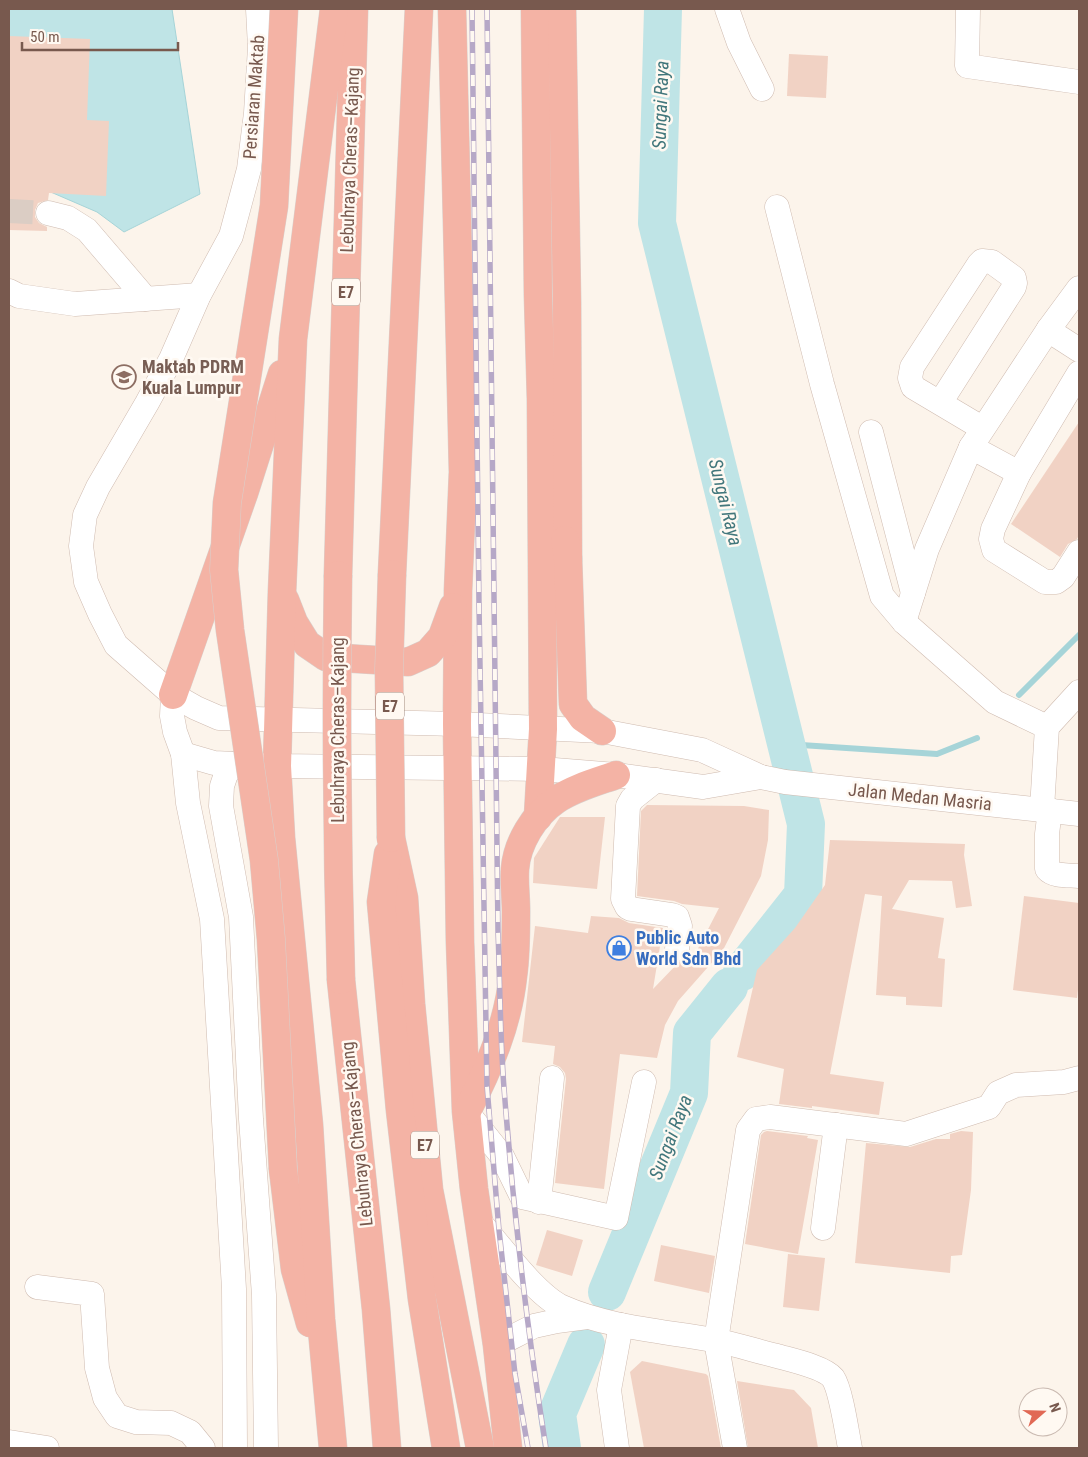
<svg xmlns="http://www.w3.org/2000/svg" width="1088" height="1457" viewBox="0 0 1088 1457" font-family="'Roboto Condensed',sans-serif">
  <rect width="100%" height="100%" fill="#fcf4eb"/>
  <path fill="#bfe4e6" stroke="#a6d4d8" d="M9,9H172L200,194L124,232L97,212L9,174Z"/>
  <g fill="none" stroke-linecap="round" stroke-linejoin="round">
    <g stroke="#a6d4d8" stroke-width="6">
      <path d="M1019,695L1079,635"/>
      <path d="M786,744L937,754L977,738"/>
    </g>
    <g stroke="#bfe4e6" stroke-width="38">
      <path d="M663,9L657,223L806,824L803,895L742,972"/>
      <path d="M607,1292L689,1093L692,1033L729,987"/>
      <path d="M562,1448L557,1414L586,1345"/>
    </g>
  </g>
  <g fill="#f1d2c4">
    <path d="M9,36L90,39L87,120L109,121L106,196L49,193L48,200L38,203L35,210V217L39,223L47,227V231L9,230Z"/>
    <path d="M789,54L828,56L826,98L787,96Z"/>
    <path d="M1079,422V535L1077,539L1068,544L1060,557L1011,524Z"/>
    <path d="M647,805L744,806L769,810L768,840L761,876L723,950L678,1001L665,1025L657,1058L620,1054L604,1189L555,1183L566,1079L565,1073L560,1067L553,1064L555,1046L522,1042L535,926L588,933L591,916L619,918L629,923L663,928L653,989L679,962L685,960L690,964L719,908L682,904L674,901L637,896L641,811Z"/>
    <path d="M560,817H605L597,889L533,883L534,858Z"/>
    <path d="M830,840L965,844L964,855L972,906L956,908L952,881L909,880L892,909L944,918L938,958L945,959L942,1007L906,1005V997L876,995L882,896L865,894L830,1074L884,1082L879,1115L812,1106V1108L779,1104L784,1069L737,1057L757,970L795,928L825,885Z"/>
    <path d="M1024,896L1079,903V981L1077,998L1013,990Z"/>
    <path d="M767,1131L808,1136L807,1138L818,1140L798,1254L745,1244L761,1135L764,1132Z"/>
    <path d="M961,1131L973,1132L971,1190L962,1255L951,1256L950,1273L855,1263L866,1143L910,1147L936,1139H950V1134Z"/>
    <path d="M547,1230L583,1240L572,1276L536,1265Z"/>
    <path d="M661,1245L715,1256L709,1293L654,1281Z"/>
    <path d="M788,1254L825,1258L819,1311L783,1307Z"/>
    <path d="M642,1361L706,1374L708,1376L721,1448H644L630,1372Z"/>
    <path d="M737,1381L794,1390L811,1408L818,1448H748Z"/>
  </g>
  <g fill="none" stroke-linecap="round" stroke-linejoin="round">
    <path stroke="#dbcdc4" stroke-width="24" stroke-dasharray="24 12" stroke-linecap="butt" d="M9,211L48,213"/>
    <g stroke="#cfbbb0" stroke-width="25">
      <g id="minor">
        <path d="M258,9L260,47L256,113L249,169L231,236L199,295L171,359L147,403L98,487L85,515L81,546L86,582L100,614L116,645L173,695L196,708L219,718L457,724L602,731L702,750L761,777L785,782L1079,814"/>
        <path d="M727,9L739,43L762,89"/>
        <path d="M968,9L967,66L1079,82"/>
        <path d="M777,207L822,384L882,596L904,622L995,702L1047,727"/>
        <path d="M48,213L68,218L87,230L146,299"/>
        <path d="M9,291L19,296L75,304L199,295"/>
        <path d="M1048,330L1079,350"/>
        <path d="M1079,373L1019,473L993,529L991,539L994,550L1045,582H1056L1063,577L1079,552"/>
        <path d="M940,403L1014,287L1015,283L1014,278L992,262L982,261L979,264L912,367L910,378L913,387L982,428"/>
        <path d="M871,432L913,593"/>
        <path d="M971,447L1019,473"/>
        <path d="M904,622L927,549L971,447L1048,330L1079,288"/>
        <path d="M173,695L172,716L175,732L183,754L188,803L212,919L234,1289L235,1448"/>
        <path d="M183,754L214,763L277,766L542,769L616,775L703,787L761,777"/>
        <path d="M235,764L226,774L222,786L221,806L241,917L251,1119L264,1295L266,1448"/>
        <path d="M656,780L632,799L628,806L623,899L627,907L631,909L672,915L677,917L680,926L677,949"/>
        <path d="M1042,809L1047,727L1079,692"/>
        <path d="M1050,810L1047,834V869C1054,877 1069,875 1079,876"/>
        <path d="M466,1111L502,1156L522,1197L616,1218L644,1082"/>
        <path d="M539,1202L552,1078"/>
        <path d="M478,1220C499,1244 535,1294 562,1307C609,1328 664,1331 714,1340C735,1344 756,1351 777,1356C791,1360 824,1367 833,1378C841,1390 847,1433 850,1448"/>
        <path d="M823,1228L836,1125"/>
        <path d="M37,1287L92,1294L97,1368L105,1398L117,1416L136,1422L171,1423L190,1432L203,1448"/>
        <path d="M497,1345L534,1326L557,1321L587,1317"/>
        <path d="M9,1442L47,1448"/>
        <path d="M617,1448L609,1390L621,1325"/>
        <path d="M735,1448L716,1341L748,1130L756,1119L770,1117L906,1134L989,1107L998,1093L1016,1085L1064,1082L1079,1078"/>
      </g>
    </g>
    <g stroke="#d9d1cd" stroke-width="29">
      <g id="highway">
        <path d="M452,9L463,472L458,591L457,724L460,942L466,1111L474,1189L497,1345L508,1448"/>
        <path d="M535,9L538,294L541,399L543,729L538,817"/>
        <path d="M562,9L567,304L568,559"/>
        <path d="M565,540L568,559L573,704L583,718L602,731"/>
        <path d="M392,574L419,9"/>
        <path d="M338,575L354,9"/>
        <path d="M285,600L294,623L307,644L326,657L408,662L428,653L442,637L453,607"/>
        <path d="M173,695L244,493L282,374"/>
        <path d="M391,838L404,898L411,1004L429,1190L480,1448"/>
        <path d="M388,854L381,902L400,1110L422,1299L446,1448"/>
        <path d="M341,980L376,1309L387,1448"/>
        <path d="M467,1111C489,1068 508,1024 513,976C516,955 516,932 516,911C516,897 514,883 515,869C517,843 534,815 556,800C574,788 596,782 616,775"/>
        <path d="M283,1169L295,1269L310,1323"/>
        <path d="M333,1448L321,1319L309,1125L281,838L277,766L282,592L293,339L334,9"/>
      </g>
    </g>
    <use href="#minor" stroke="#fff" stroke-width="24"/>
    <use href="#highway" stroke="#f4b3a5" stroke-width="28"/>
    <g stroke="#b6a8c7" stroke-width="5.5">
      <g id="rail">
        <path d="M472,9L479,604L487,1087L499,1230L515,1374L528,1448"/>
        <path d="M487,9L498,932C500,984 500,1036 504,1088C513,1208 527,1329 546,1448"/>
      </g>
    </g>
    <use href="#rail" stroke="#fff9f2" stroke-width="4" stroke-dasharray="11" stroke-linecap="butt"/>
    <g stroke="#d9d1cd" stroke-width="29" stroke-linecap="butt">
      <g id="highway-bridge">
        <path d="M338,575C336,710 337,845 341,980"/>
        <path d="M391,838L389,670L392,574"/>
        <path d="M283,1169L271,939L264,860L230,630L224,570L227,503L274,206L284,9"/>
      </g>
    </g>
    <use href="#highway-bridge" stroke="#f4b3a5" stroke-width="28"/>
  </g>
  <defs>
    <g id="university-ring" transform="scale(1.25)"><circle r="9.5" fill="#fff9f2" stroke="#8d6e63" stroke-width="1.5"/><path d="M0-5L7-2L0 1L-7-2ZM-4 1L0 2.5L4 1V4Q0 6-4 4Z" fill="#8d6e63"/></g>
    <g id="shop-ring" transform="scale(1.25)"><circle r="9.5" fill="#fff9f2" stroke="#3f7fe0" stroke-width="1.5"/><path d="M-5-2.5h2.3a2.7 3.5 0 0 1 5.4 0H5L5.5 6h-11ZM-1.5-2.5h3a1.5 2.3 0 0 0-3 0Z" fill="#3f7fe0"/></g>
  </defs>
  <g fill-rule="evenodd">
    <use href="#university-ring" x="124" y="377"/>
    <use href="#shop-ring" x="619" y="948"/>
  </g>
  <g text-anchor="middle" stroke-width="5" stroke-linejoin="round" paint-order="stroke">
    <g fill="#fff9f2" stroke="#a0897f" stroke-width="1">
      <rect x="332" y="278.5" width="28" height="27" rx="4"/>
      <rect x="376" y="692.5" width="28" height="27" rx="4"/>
      <rect x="411" y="1131.5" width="28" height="27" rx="4"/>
    </g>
    <g font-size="16" font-weight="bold" fill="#78594e">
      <text x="346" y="298">E7</text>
      <text x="390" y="712">E7</text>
      <text x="425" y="1151">E7</text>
    </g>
    <g font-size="18" fill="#78594e" stroke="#fff9f2">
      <text transform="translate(254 97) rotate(-86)" y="6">Persiaran Maktab</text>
      <text transform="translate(350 160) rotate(-88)" y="6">Lebuhraya Cheras–Kajang</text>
      <text transform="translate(338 730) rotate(-90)" y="6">Lebuhraya Cheras–Kajang</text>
      <text transform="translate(920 797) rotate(6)" y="6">Jalan Medan Masria</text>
      <text transform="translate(357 1134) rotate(-96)" y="6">Lebuhraya Cheras–Kajang</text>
    </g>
    <g font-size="18" font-weight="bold" fill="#785e54" stroke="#fff9f2" text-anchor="start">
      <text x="142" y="373">Maktab PDRM<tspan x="142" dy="21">Kuala Lumpur</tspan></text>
    </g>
    <g font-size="18" font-weight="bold" fill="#366cbe" stroke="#fff9f2" text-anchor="start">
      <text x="636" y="944">Public Auto<tspan x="636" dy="21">World Sdn Bhd</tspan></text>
    </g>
    <g font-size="19" font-style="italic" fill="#42777c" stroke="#fff9f2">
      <text transform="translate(660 105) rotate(-88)" y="7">Sungai Raya</text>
      <text transform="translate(726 502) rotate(76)" y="7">Sungai Raya</text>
      <text transform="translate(670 1137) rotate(-69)" y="7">Sungai Raya</text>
    </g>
  </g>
  <rect width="1088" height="1457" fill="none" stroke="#78594e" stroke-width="20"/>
  <g transform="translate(1043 1412) rotate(70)"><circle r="24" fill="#fff9f2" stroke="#c9b9b0"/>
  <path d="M0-4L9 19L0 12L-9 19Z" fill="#e16955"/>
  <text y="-8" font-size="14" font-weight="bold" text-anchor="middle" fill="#78594e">N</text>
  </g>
  <path d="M22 42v8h156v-8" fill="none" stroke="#78594e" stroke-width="2.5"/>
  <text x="30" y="42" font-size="15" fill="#78594e" stroke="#fff9f2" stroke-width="4" paint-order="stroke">50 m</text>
</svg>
